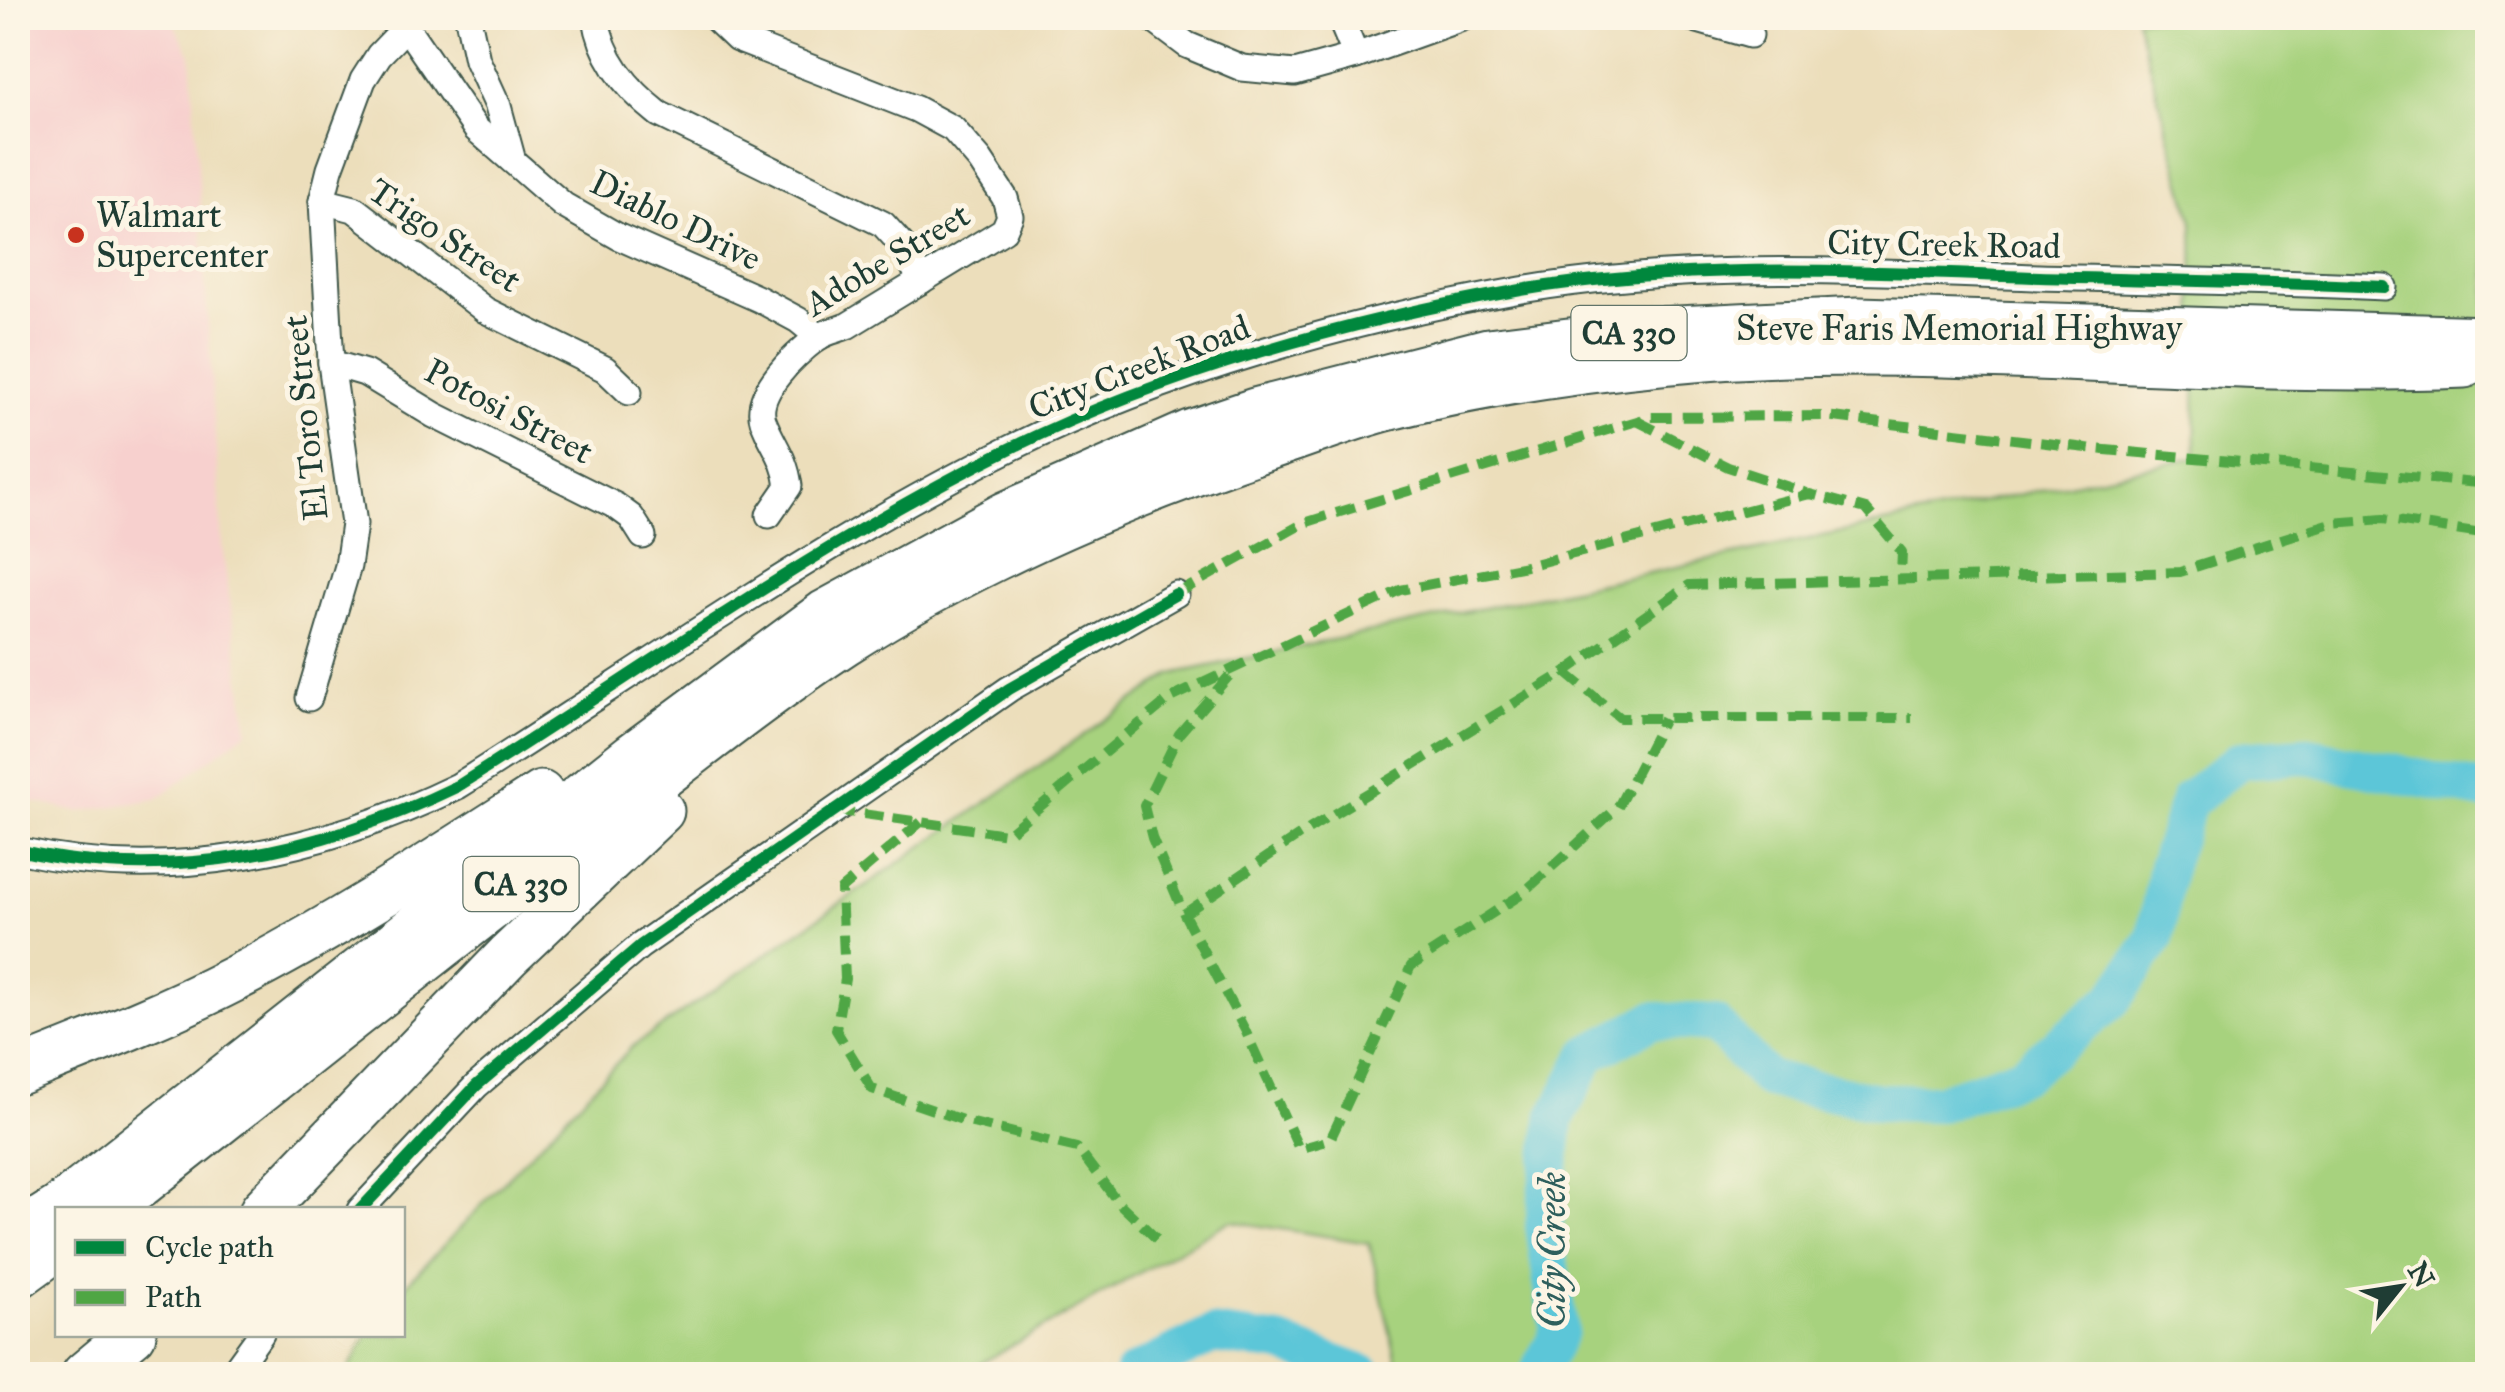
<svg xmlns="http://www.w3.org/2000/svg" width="2505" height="1392" viewBox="0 0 2505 1392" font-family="'IM FELL Great Primer',serif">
  <rect width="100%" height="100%" fill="#fcf5e5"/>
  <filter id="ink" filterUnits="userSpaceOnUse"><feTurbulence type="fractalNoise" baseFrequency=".01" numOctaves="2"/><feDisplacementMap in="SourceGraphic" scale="20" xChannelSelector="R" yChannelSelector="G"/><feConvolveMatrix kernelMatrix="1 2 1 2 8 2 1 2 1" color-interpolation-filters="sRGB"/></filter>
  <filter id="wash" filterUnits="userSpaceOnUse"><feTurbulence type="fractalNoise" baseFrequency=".0048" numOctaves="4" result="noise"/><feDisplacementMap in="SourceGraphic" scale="40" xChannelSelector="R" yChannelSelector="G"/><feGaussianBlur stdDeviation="2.25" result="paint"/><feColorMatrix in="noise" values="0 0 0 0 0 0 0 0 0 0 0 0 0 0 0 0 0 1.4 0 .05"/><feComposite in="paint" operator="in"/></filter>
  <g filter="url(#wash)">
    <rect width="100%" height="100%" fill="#ecdebb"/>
    <path fill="#f7d0ce" d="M18,18H171L191,55L222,545L248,731L157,799L78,812L18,798Z"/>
    <path fill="#a7d27e" stroke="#638859" stroke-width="2.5" d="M2136,18H2487V1374H1400L1369,1243L1230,1221L962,1374H346L368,1335L402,1334L403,1288L632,1047L1172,674L2196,457L2193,222Z"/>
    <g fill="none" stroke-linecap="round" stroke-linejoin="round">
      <g stroke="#5cc6d8" stroke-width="38">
        <path d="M1133,1374L1212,1335L1281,1344L1364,1374"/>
        <path d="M1538,1374L1559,1331L1544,1226L1555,1120L1589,1054L1653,1020L1715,1024L1767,1079L1878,1102L1940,1103L2023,1074L2114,999L2155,938L2167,865L2189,800L2240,760L2303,755L2488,792"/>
      </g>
    </g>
  </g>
  <g filter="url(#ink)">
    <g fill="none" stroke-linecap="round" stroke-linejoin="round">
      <g stroke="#3e5548" stroke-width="29">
        <g id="minor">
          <path d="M400,18L476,129L563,205L619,237L759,299L798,320L819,337"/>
          <path d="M468,18L477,60L498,106L513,161"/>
          <path d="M596,18C602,59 627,89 659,114L883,224L903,246L921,281"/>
          <path d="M715,18L737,39L916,109L953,129L980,160L1005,198L1010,216L1004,230L847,326C837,330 825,332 817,338C796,354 754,392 763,420C772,445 785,456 789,486L769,515"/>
          <path d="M1151,18L1187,45L1242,68L1295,73L1356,56L1462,18"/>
          <path d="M1340,18L1356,56"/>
          <path d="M1691,18L1750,35"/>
          <path d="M322,201L354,209L485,310L605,369L629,392"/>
          <path d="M331,363L365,373L434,415L616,506L631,517L643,536"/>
          <path d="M309,698L348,566L354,524L331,363L322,201L330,169L363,80L379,55L406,27"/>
          <path d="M18,850C167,885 322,852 458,786C641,671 816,544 1011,448C1165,372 1351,320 1521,290C1680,263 1843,270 2003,276C2130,280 2257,281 2384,287"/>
          <path d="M360,1210L476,1086L640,946L1009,689L1176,594"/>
          <path d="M232,1374L261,1334"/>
        </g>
      </g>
      <g stroke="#3e5548" stroke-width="49">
        <g id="motorway">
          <path d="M18,1072C91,1043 164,1015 234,979C341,924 441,858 541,794"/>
          <path d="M108,1210C273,1081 436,949 602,822C682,762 760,698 844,643C976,558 1122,496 1271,446C1308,434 1345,419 1382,409C1481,383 1603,366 1705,358C1958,340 2211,376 2464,365"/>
          <path d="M263,1210L508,956L661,811"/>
          <path d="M18,1234L59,1208L633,755L825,613L1005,515L1190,433L1255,411L1488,351L1658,330L1859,320L2488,339"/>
          <path d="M18,1276L58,1247"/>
          <path d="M85,1374L133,1334"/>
        </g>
      </g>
      <use href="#minor" stroke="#fff" stroke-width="25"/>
      <use href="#motorway" stroke="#fff" stroke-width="45"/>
      <g stroke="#4fa644" stroke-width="10" stroke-dasharray="20 10" stroke-linecap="butt">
        <path d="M1637,421L1728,467L1807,493"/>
        <path d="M1176,594L1304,523L1650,417L1825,416L2095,449L2488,484"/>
        <path d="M1565,672L1620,718H1912"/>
        <path d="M1229,676L1179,734L1144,806L1152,838L1184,914L1245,1030L1299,1149L1330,1140L1411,966L1522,894L1618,807L1664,719"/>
        <path d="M834,810L1007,834L1169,699L1400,590L1526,566L1810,494L1866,509L1902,552L1901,577"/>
        <path d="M921,822L841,889L845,979L836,1030L872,1089L968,1122L1077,1148L1118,1202L1162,1244"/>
        <path d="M1184,914L1298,836L1565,672L1689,585L2180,572L2331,523L2383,519L2488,535"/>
      </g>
      <g stroke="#fcf5e5" stroke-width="19">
        <g id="cycleway">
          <path d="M18,850C167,885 322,852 458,786C641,671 816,544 1011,448C1165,372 1351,320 1521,290C1680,263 1843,270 2003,276C2130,280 2257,281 2384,287"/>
          <path d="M360,1210L476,1086L640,946L1009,689L1176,594"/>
        </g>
      </g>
      <use href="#cycleway" stroke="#00873e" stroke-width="12"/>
    </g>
  </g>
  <circle fill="#c8321e" stroke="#fcf5e5" stroke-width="4" cx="76" cy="235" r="10"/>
  <g text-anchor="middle" stroke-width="10" stroke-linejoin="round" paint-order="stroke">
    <g fill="#fcf5e5" stroke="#617469" stroke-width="2.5">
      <rect x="1571.5" y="306" width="115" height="54" rx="8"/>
      <rect x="463.5" y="857" width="115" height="54" rx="8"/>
    </g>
    <g font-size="32" font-weight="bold" fill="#1f3d34">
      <text x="1629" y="344">CA 330</text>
      <text x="521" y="895">CA 330</text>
    </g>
    <g font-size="35" fill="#1f3d34" stroke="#fcf5e5" text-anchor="start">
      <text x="96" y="227">Walmart<tspan x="96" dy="40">Supercenter</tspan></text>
    </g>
    <g font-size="35" fill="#1f3d34" stroke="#fcf5e5">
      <text transform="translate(676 220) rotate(26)" y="12">Diablo Drive</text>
      <text transform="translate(445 235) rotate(34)" y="12">Trigo Street</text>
      <text transform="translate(1944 244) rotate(1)" y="12">City Creek Road</text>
      <text transform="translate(887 259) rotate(-31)" y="12">Adobe Street</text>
      <text x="1959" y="340">Steve Faris Memorial Highway</text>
      <text transform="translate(1139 367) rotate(-21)" y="12">City Creek Road</text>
      <text transform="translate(509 411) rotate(28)" y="12">Potosi Street</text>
      <text transform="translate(305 418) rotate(-96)" y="12">El Toro Street</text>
    </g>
    <g font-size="38" font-style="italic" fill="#2e5f5d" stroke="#fcf5e5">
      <text transform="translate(1552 1250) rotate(-90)" y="13">City Creek</text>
    </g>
  </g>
  <rect width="2505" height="1392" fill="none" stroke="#fcf5e5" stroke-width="60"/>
  <rect x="55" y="1207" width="350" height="130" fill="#fcf5e5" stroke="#a4ab9e" stroke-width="2.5"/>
  <rect x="75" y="1240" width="50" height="15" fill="#00873e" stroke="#a4ab9e" stroke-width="2.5"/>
  <text x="145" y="1257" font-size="30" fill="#1f3d34">Cycle path</text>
  <rect x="75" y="1290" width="50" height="15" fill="#4fa644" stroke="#a4ab9e" stroke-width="2.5"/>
  <text x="145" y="1307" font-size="30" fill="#1f3d34">Path</text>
  <g transform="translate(2400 1287) rotate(60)" stroke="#fcf5e5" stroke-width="8" paint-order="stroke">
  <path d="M0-8L18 38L0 25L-18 38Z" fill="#1f3d34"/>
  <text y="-15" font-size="28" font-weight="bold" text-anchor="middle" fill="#1f3d34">N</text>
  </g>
</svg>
